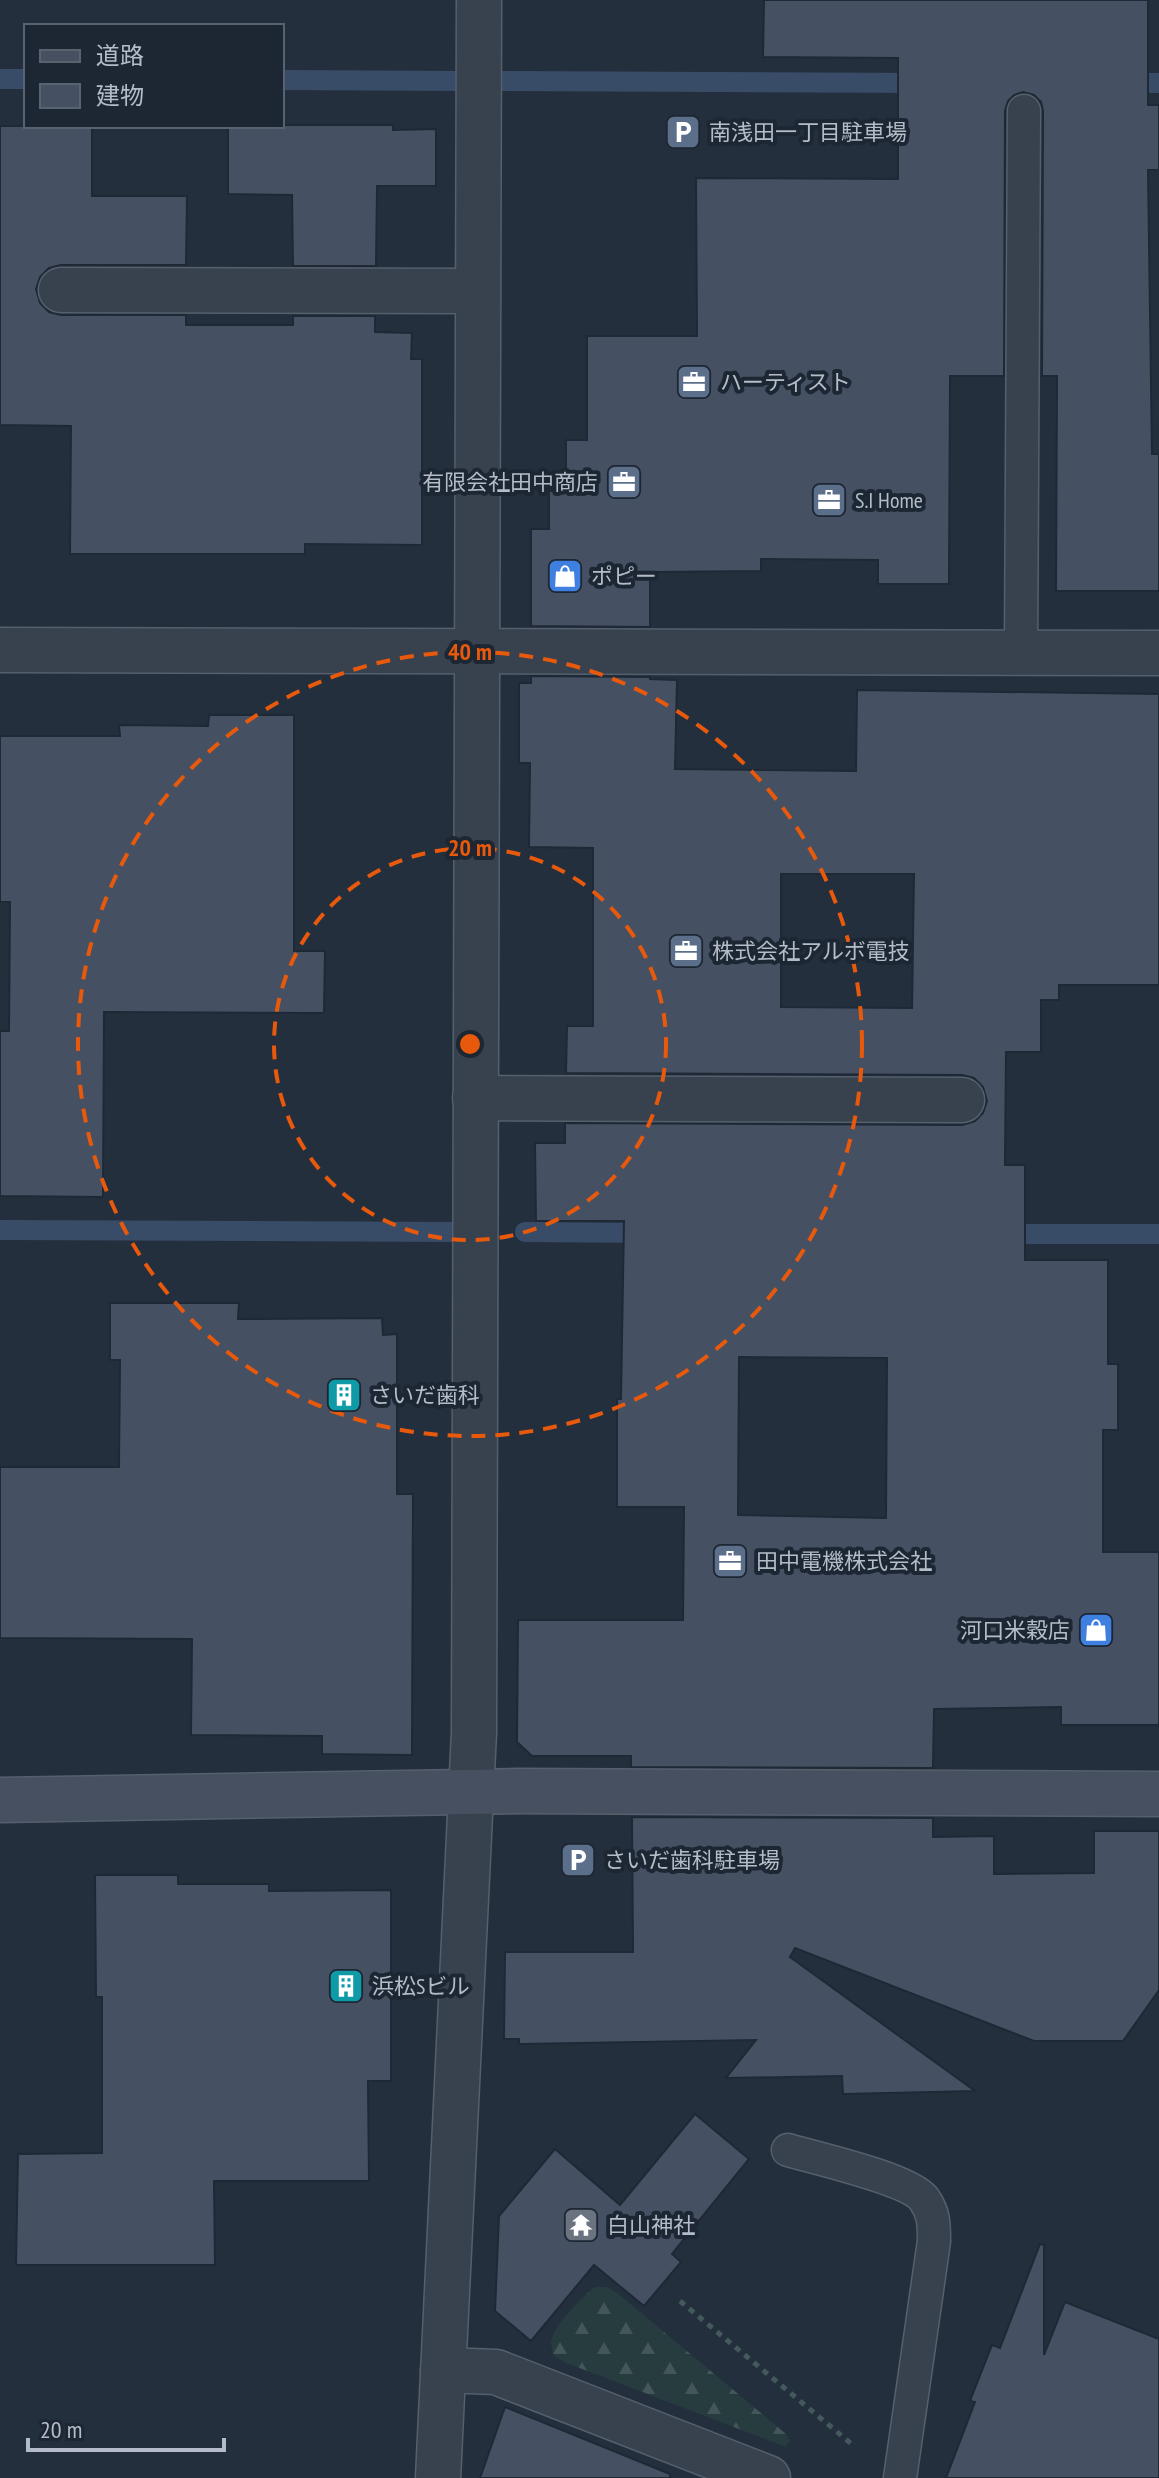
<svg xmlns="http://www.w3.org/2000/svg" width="1159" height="2478" viewBox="0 0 1159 2478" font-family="'PT Sans Narrow','Noto Sans JP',sans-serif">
  <defs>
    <pattern id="forest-firs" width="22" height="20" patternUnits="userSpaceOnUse" patternTransform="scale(2)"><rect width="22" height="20" fill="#263c3f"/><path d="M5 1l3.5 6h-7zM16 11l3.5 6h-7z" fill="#435659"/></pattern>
  </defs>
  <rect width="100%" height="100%" fill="#242f3e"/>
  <path fill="url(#forest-firs)" d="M595,2287H606L616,2292L786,2434L790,2440L786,2447L564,2362L553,2355C553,2353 551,2344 551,2342C554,2325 582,2297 595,2287Z"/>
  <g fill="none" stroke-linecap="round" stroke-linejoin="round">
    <g stroke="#394c67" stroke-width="20">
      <path d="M0,79H26"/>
      <path d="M282,80L459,81"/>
      <path d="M502,81L923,83"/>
      <path d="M1123,83H1159"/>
      <path d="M0,1230L456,1232"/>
      <path d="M525,1232L651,1233"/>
      <path d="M999,1234H1159"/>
    </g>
  </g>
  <g fill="#455162" stroke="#1f2835" stroke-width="2" fill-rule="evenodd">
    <path d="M764,0H1148V105H1159V170H1148L1152,454H1159V591H1056L1057,376H1042L1043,111L1041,102L1034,95L1023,92L1014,95L1008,101L1005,111L1004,376H950L949,584H878V560L761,559V571L650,572V627L531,626V529H549V491H566V440H587V336H697L696,178L898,179V58L763,57Z"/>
    <path d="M282,125H393V130L436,129V186H377L376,266H293L292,195L228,194V126Z"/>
    <path d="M0,126H92V196H187L186,265H61L49,268L40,277L36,289L40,303L49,312L61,315H186V325H293V316H375V332L412,333L411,359H422V545L305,544V554H70L71,426L0,425Z"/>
    <path d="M531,676L650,677V679L677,680L675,769L856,771L857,690L1159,694V985H1059V1000H1041V1052H1006L1005,1165H1025V1260H1108V1364H1118V1430H1103V1552H1159V1725H1061V1707L934,1709L933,1768L631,1767V1756H532L517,1742L518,1620H683L684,1507H617V1399H621L624,1221H536L535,1143H565V1123L962,1125L975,1121L983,1113L987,1101L983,1087L974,1078L962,1075L566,1073L567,1026H593V848L529,847L530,763H519V683H531ZM781,874H914L912,1008L781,1007ZM739,1357L887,1358L886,1518L738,1515Z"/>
    <path d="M209,715H294V951H325L324,1013L104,1012L103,1197L0,1196V1031H9L10,902H0V736H120L119,725L208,726Z"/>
    <path d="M110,1303H239L238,1319L382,1318L383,1335L397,1334V1494H413L412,1755L322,1754V1736L191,1735L192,1639L0,1638V1467H119L120,1360H110Z"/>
    <path d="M632,1817L933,1818V1837L994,1836V1874L1094,1873V1831H1159V1990L1123,2041H1034L795,1948L790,1957L975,2091L843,2094L842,2076L726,2078L756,2040L519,2044V2039H504L505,1952H633Z"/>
    <path d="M95,1875H178V1884H269V1891L391,1890V2081H368L369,2181H214L215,2265H16L18,2154L102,2153V1997H96Z"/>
    <path d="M695,2114L749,2159L672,2254L681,2262L644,2306L594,2265L531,2341L495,2311L499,2216L555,2149L620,2205Z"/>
    <path d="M1040,2244L1044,2245V2355L1065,2302L1159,2339V2478H946L975,2402L970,2401L992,2345L1000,2348Z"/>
    <path d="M505,2407L670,2474V2478H480Z"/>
  </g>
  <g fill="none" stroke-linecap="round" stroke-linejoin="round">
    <g stroke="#565f6c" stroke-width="35">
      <g id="lane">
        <path d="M1021,653L1024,111"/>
        <path d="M788,2150C815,2158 909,2179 924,2199C934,2213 934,2224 934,2241L900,2478"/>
      </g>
    </g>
    <g stroke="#565f6c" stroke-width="47">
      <g id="street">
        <path d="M61,290L478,291"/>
        <path d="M0,650L1159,653"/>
        <path d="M475,1098L962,1100"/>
        <path d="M443,2370L496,2372L768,2478"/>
        <path d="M438,2478L474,1732L479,0"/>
      </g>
    </g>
    <g stroke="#565f6c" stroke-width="47">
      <path id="secondary" d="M0,1800L519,1791L1159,1794"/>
    </g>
    <path stroke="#44595c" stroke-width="5" stroke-dasharray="6 6" stroke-linecap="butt" d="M680,2301L854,2446"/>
    <use href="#lane" stroke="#38414e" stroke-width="32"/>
    <use href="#street" stroke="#38414e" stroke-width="44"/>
    <use href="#secondary" stroke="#465061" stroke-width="44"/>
  </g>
  <g fill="none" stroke="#e8590c" stroke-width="4" stroke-dasharray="14 10">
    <circle cx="470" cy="1044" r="196"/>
    <circle cx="470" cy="1044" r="392"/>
  </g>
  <defs>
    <g id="parking-square" transform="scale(1.8)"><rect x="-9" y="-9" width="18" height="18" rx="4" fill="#5c6f8a" stroke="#1d2633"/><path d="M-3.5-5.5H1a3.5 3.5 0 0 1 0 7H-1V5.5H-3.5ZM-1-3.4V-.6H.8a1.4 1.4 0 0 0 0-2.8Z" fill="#fff"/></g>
    <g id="office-square" transform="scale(1.8)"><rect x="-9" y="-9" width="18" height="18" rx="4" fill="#5c6f8a" stroke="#1d2633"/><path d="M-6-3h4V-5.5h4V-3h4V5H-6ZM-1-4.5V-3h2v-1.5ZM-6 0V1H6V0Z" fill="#fff"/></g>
    <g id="shop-square" transform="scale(1.8)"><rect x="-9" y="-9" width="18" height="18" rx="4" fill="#3f7fe0" stroke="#1d2633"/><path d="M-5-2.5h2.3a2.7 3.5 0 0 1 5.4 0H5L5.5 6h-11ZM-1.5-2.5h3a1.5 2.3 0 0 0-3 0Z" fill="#fff"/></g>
    <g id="building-square" transform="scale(1.8)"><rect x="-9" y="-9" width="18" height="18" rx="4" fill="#0f9aa8" stroke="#1d2633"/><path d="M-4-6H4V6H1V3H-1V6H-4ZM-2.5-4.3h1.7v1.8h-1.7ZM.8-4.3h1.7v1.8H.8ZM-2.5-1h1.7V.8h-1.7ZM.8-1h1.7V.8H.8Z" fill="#fff"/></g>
    <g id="temple-square" transform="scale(1.8)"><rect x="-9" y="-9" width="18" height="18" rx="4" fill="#6b7280" stroke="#1d2633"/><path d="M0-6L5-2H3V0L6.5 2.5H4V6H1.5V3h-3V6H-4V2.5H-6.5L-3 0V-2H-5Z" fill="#fff"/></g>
  </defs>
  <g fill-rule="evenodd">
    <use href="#parking-square" x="683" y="132"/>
    <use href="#office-square" x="694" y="382"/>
    <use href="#office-square" x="624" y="482"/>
    <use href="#office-square" x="829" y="500"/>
    <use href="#shop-square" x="565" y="576"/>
    <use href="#office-square" x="686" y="951"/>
    <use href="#building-square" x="344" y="1395"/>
    <use href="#office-square" x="730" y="1561"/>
    <use href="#shop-square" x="1096" y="1630"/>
    <use href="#parking-square" x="578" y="1860"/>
    <use href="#building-square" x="346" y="1986"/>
    <use href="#temple-square" x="581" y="2225"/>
  </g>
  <g text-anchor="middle" stroke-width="8" stroke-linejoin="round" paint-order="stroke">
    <g font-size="22" fill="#b4bcc9" stroke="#1d2633" text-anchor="start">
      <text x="709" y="140">南浅田一丁目駐車場</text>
      <text x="720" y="390">ハーティスト</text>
      <text x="598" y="490" text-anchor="end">有限会社田中商店</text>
      <text x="855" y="508">S.I Home</text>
      <text x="591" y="584">ポピー</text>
      <text x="712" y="959">株式会社アルボ電技</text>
      <text x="370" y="1403">さいだ歯科</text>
      <text x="756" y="1569">田中電機株式会社</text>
      <text x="1070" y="1638" text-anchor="end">河口米穀店</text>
      <text x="604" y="1868">さいだ歯科駐車場</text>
      <text x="372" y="1994">浜松Sビル</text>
      <text x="607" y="2233">白山神社</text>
    </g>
  </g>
  <circle cx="470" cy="1044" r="12" fill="#e8590c" stroke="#1d2633" stroke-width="4"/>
  <g font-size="24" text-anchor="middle" font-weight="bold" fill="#e8590c" stroke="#1d2633" stroke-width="8" stroke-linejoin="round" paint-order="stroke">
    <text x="470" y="660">40 m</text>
    <text x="470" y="856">20 m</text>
  </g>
  <rect x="24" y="24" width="260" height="104" fill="#1d2633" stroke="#59626f" stroke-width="2"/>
  <rect x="40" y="50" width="40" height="12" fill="#465061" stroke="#59626f" stroke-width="2"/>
  <text x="96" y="64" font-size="24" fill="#b4bcc9">道路</text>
  <rect x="40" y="84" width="40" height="24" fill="#455162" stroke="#59626f" stroke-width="2"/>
  <text x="96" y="104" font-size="24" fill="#b4bcc9">建物</text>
  <path d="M28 2438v12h196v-12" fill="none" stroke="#b4bcc9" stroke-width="4"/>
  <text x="40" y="2438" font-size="24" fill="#b4bcc9" stroke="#1d2633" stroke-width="6" paint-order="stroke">20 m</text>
</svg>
